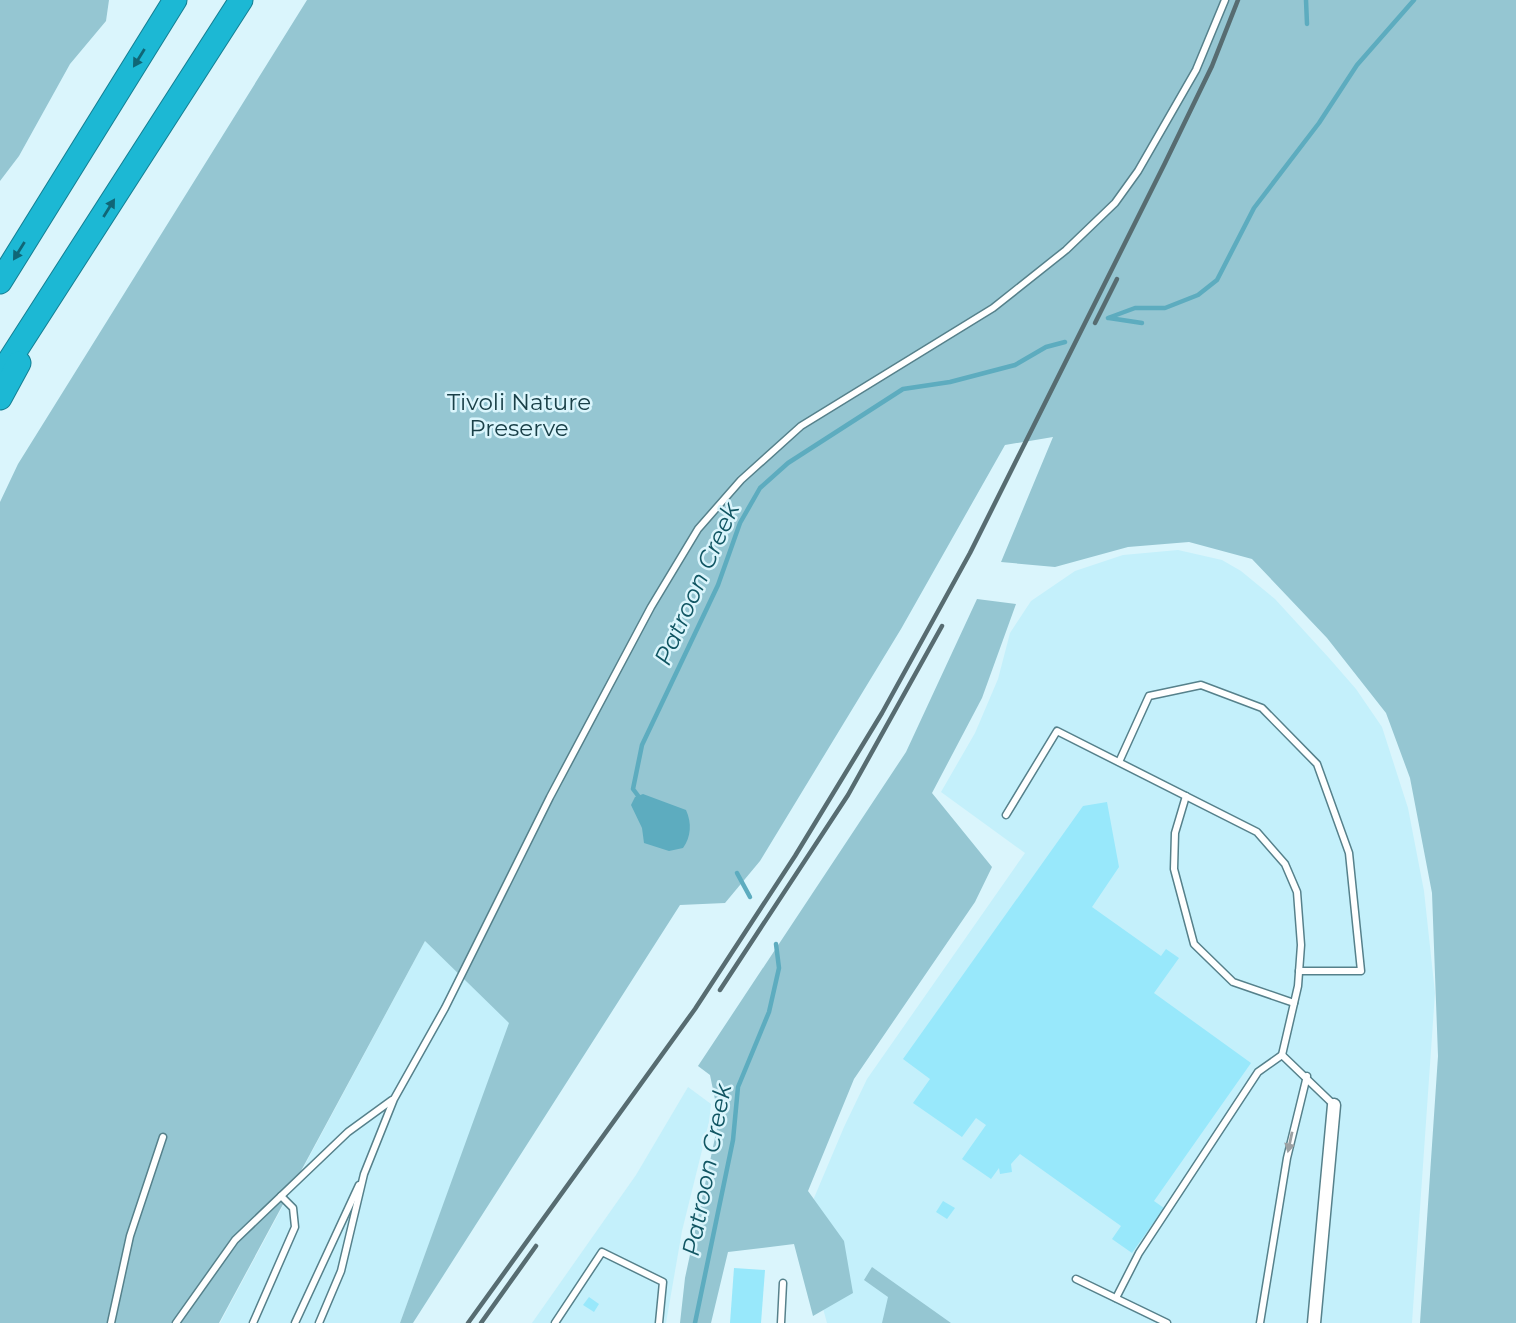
<svg xmlns="http://www.w3.org/2000/svg" width="1516" height="1323" viewBox="0 0 1516 1323" font-family="Montserrat,sans-serif">
  <rect width="100%" height="100%" fill="#daf5fc"/>
  <g fill="#c4f0fb">
    <path d="M1178,550L1222,560L1241,571L1275,599L1329,658L1356,689L1382,727L1408,808L1424,891L1435,993L1412,1323H827L819,1294L811,1216L814,1198L844,1127L867,1079L1025,853L941,792L975,733L998,679L1010,633L1031,601L1075,571L1123,555Z"/>
    <path d="M425,941L510,1023L400,1323H220Z"/>
    <path d="M688,1087L711,1104L709,1122L682,1231L666,1323H532L636,1175Z"/>
  </g>
  <g fill="#95c6d2">
    <path d="M0,0H109L106,21L70,64L19,156L0,181Z"/>
    <path d="M307,0H1516V1323H1420L1438,1056L1432,893L1410,778L1386,713L1327,638L1252,559L1189,542L1128,547L1055,567L1001,562L1053,437L1005,445L901,629L760,861L725,903L680,905L413,1323H400L509,1023L425,941L219,1323H0V502L18,464Z"/>
    <path d="M977,599L1016,604L982,698L932,793L992,867L975,902L854,1079L808,1191L844,1241L853,1293L813,1316L794,1244L728,1252L711,1323H680L685,1278L719,1119L710,1075L698,1066L906,752Z"/>
    <path d="M872,1267L951,1323H882L888,1297L864,1280Z"/>
  </g>
  <path fill="#5dacbf" d="M643,794L686,810C692,823 691,837 683,848L669,851L644,843L642,828L631,805L635,797Z"/>
  <g fill="none" stroke-linecap="round" stroke-linejoin="round">
    <g stroke="#5dacbf" stroke-width="4.5">
      <path d="M1306,0L1307,24"/>
      <path d="M1108,318L1135,308H1165L1198,295L1217,280L1254,208L1319,123L1357,65L1414,0"/>
      <path d="M1109,318L1142,323"/>
      <path d="M639,797L633,789L642,745L718,585L740,523L760,488L788,463L903,389L950,382L1015,365L1046,347L1065,342"/>
      <path d="M737,873L750,897"/>
      <path d="M695,1323L733,1140L738,1087L769,1012L779,968L776,944"/>
    </g>
  </g>
  <g fill="#98e8fb">
    <path d="M1107,802L1119,867L1092,907L1161,956L1166,949L1179,958L1154,993L1251,1063L1154,1201L1164,1208L1132,1253L1112,1239L1121,1226L1020,1154L1011,1164L1012,1172L1000,1174L999,1168L991,1179L962,1159L986,1125L976,1118L962,1137L913,1103L930,1079L903,1059L1083,806Z"/>
    <path d="M943,1201L955,1208L947,1219L936,1212Z"/>
    <path d="M734,1268L765,1270L761,1323H730Z"/>
    <path d="M589,1297L599,1304L594,1312L583,1305Z"/>
  </g>
  <g fill="none" stroke-linecap="round" stroke-linejoin="round">
    <g stroke="#56818b" stroke-width="9">
      <g id="lane">
        <path d="M1119,762L1149,696L1201,685L1262,708L1317,764L1349,853L1361,971H1299"/>
        <path d="M1186,796L1175,833L1174,869L1194,944L1233,982L1294,1003"/>
        <path d="M1006,815L1057,731L1257,832L1285,864L1297,892L1301,945L1298,986L1282,1055"/>
        <path d="M1076,1279L1167,1323"/>
        <path d="M1116,1298L1139,1253L1258,1072L1282,1055L1334,1105"/>
        <path d="M111,1323L130,1236L163,1137"/>
        <path d="M176,1323L235,1240L348,1132L392,1100"/>
        <path d="M253,1323L295,1227L293,1208L281,1196"/>
        <path d="M295,1323L359,1185"/>
        <path d="M319,1323L341,1271L364,1174L394,1099L445,1008L550,797L651,607L698,529L741,480L801,426L993,308L1066,250L1115,203L1138,171L1196,70L1225,0"/>
        <path d="M555,1323L602,1252L663,1282L659,1323"/>
        <path d="M781,1323L783,1283"/>
        <path d="M1260,1323L1287,1158L1307,1076"/>
      </g>
    </g>
    <g stroke="#56818b" stroke-width="15">
      <path id="street" d="M1314,1323L1334,1105"/>
    </g>
    <g stroke="#147f93" stroke-width="25">
      <g id="highway">
        <path d="M0,282L175,0"/>
        <path d="M0,375L241,0"/>
        <path d="M0,398L19,363"/>
      </g>
    </g>
    <use href="#lane" stroke="#fff" stroke-width="6"/>
    <use href="#street" stroke="#fff" stroke-width="12"/>
    <use href="#highway" stroke="#1cb8d4" stroke-width="23"/>
    <g stroke="#576c71" stroke-width="4.5">
      <path d="M1095,323L1117,279"/>
      <path d="M720,990L848,795L942,626"/>
      <path d="M468,1323L695,1009L795,856L882,713L970,553L1165,163L1212,66L1238,0"/>
      <path d="M481,1323L536,1246"/>
    </g>
  </g>
  <defs><path id="oneway-solid" d="M-6-.8H1V-3.2L6.5 0L1 3.2V.8H-6Z" transform="scale(1.75)"/></defs>
  <g fill="#106676">
    <use href="#oneway-solid" transform="translate(139 58) rotate(122)"/>
    <use href="#oneway-solid" transform="translate(109 208) rotate(-58)"/>
    <use href="#oneway-solid" transform="translate(19 251) rotate(122)"/>
  </g>
  <use fill="#9ba1a3" href="#oneway-solid" transform="translate(1290 1142) rotate(102)"/>
  <g text-anchor="middle" stroke-width="5" stroke-linejoin="round" paint-order="stroke">
    <g font-size="23" fill="#1a4048" stroke="#daf5fc">
      <text x="519" y="410">Tivoli Nature<tspan x="519" dy="26">Preserve</tspan></text>
    </g>
    <g font-size="24" font-style="italic" fill="#105562" stroke="#daf5fc">
      <text transform="translate(697 584) rotate(-66)" y="8">Patroon Creek</text>
      <text transform="translate(707 1170) rotate(-79)" y="8">Patroon Creek</text>
    </g>
  </g>
</svg>
